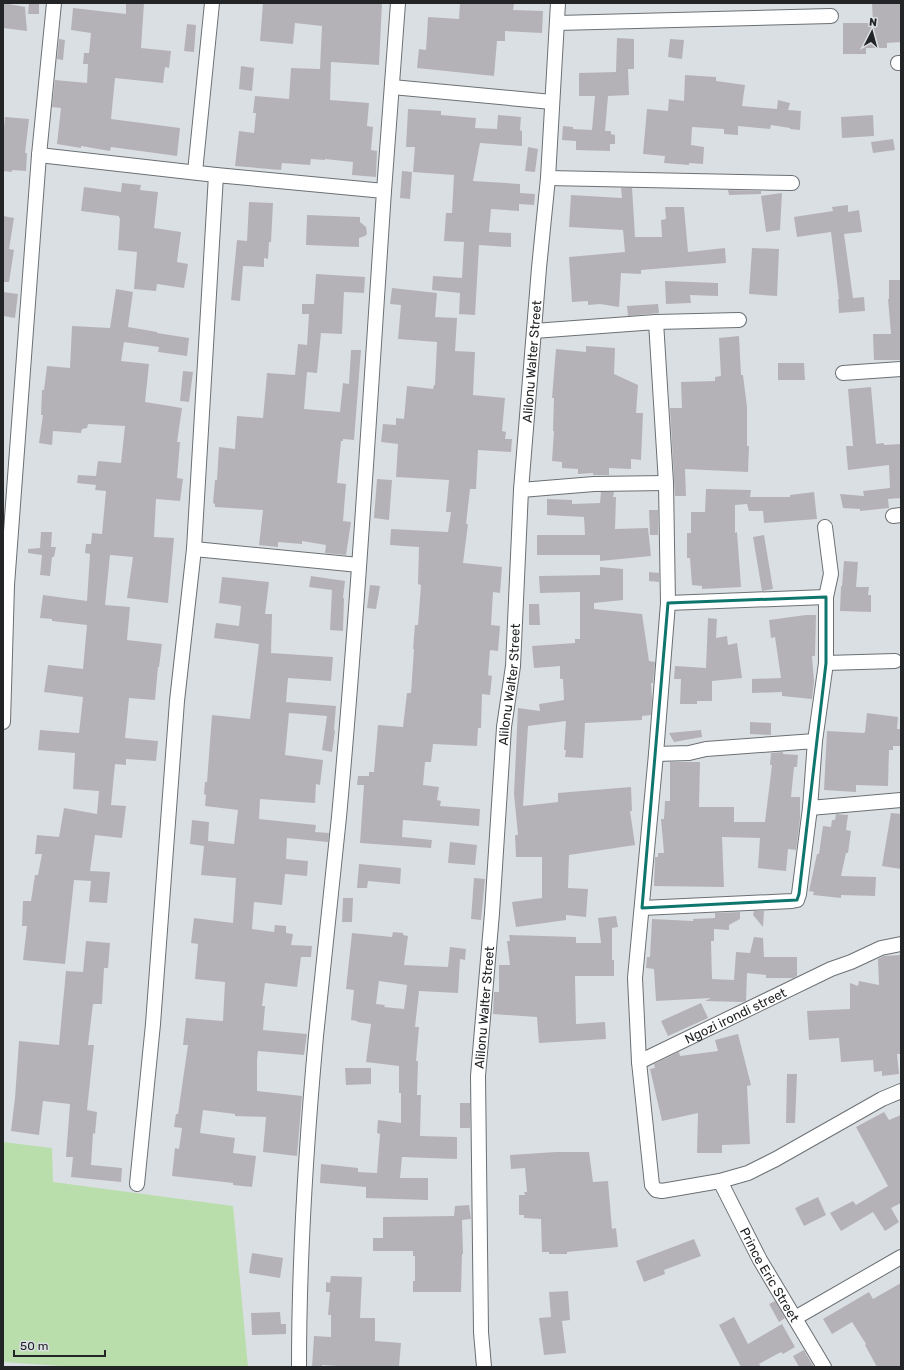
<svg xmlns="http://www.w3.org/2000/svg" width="904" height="1370" viewBox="0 0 904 1370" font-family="Rubik,sans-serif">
  <rect width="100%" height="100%" fill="#dadfe3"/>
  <path fill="#badeab" d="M3,1142L52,1148L53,1182L233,1206L248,1367H76L3,1362Z"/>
  <g fill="#b5b2b7" fill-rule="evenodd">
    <path d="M3,3L25,7L27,31L3,28Z"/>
    <path d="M29,3H39V14H28Z"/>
    <path d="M126,3H144L141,48L171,51L169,68L165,67L163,83L115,78L111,119L180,128L177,156L111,147L110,151L81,146V148L57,144L61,108L52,107L55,80L87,83L88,64H83L84,53H89L91,33L71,30L73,8L126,14Z"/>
    <path d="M263,3H382L379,65L331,62L330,100L369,103L367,126L373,127L371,150L377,151L376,177L352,175L353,162L325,159V160L311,159L310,165L282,163L281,170L235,166L239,131L254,133L256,113H253L255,96L289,99L291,68L320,69L322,26L295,23L293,44L260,41Z"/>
    <path d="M460,3H514L513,10L543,11L542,33L505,31V41H497L494,76L417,68L419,49L426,50L428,17L459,19Z"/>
    <path d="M872,3H901V42L887,43V48H866V54H843V23H873Z"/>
    <path d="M187,24L196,25L194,52L184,51Z"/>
    <path d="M617,38L634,39V69H628L629,95L608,96L605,131H611V134L615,135V144H610V151L576,150V141L562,140L563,126L573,127V129L592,130L595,96H579V73L616,72Z"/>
    <path d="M59,39L65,40L63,60L57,59Z"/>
    <path d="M670,39L684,40L682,59L668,57Z"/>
    <path d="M241,66L254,68L252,91L239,89Z"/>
    <path d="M685,75L716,77V81L745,85L742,106L777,109L778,100L790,103L788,110L801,111L800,130L790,129V128L771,125L770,129L738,126V135L724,134V129L692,127L691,145L704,147L703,164L689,163V165L664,163L665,156L643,154L647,109L668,111L669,99L684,101Z"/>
    <path d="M408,109L441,111V115L476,118L475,128L497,129L498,115L521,117L520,130L522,131V146L480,143L473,181L520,184V193L535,194L534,205L519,204V211L491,209L489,232L511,233V247L479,245L475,315L459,314L460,293L432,290L433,276L462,278L464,242L444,241L446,213H452L454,175L413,172L415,147H406Z"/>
    <path d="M873,115L874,136L842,138L841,117Z"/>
    <path d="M5,117L29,119L25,153H27L26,171L12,170V172L3,171V138Z"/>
    <path d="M893,139L895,150L873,153L871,142Z"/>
    <path d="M528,147L538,149L535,172L525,171Z"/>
    <path d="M402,171L412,172L410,199L400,198Z"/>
    <path d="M122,183L141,185L140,190L158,192L154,228L181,232L177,262L188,264L184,288L157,284L156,291L134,289L137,252L118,250L120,218H119V216L81,211L84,187L121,192Z"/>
    <path d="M621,188H632L635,237H662L661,220L666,219L665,207H684L688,252L725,248L726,263L641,270V274L621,273L619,307L600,304L588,305V301L572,302L569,257L625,252L623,230L569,227L571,195L622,198Z"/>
    <path d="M728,190L761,191V194L729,195Z"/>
    <path d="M782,193L780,230L766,232L761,196Z"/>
    <path d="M249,202L273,203L271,242H269L268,259L264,258V267L243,266L240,301L231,300L237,240L247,241Z"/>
    <path d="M848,205V212L859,210L862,232L844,234L853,298L864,297L865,311L839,313L838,299H839L831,232L797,237L794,217L833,211L832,207Z"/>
    <path d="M307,215L360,217V222L366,227L367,234L365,236L359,238V247L306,245Z"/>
    <path d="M3,216L14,218L9,249L14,250L9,282H3Z"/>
    <path d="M752,248L779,249L777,296L749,294Z"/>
    <path d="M316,274L365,277L364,293L344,292L342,334L321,333L317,373L307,372L304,409L340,412L343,383L349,384L351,350H361L354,440L343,439V441H341L337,483L346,484L343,521L351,522L346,555L325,553L326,545L302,541V544L278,542V547L259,545L263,510L215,507V504L213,503L215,480H217L219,447L235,449L237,416L263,418L267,373L295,375L298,344L307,345L309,314H302V304H314Z"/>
    <path d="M889,280H901V360H874L873,334H891L888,299H889Z"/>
    <path d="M665,281L718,283V296L690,295L691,303L666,304Z"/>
    <path d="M392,288L437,293L435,317L457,318L455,351L475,352L473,395L505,398L502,431L506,432L505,439H512L511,452L478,450L476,489H470L466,524H468L463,563L502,567L500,593L493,592L491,625L500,626L498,651L490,650L488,675L492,676L490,695L482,694L481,728H478L477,746L433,744L431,762H425L423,785L439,787L437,800L441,801L440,806L480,809L479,826L403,820L402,837L432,840L431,848L360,843L364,785H357L358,776H369V772H374L378,725L403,727L407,693H411L414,649H413L415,625H418L421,585L418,584L419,547L390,545L391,529L448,532L451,512H446L449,480L396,477L398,444L381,442L383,424L396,425V418L404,419L407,386L433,389L434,385H435L437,342L398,339L401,305L390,304Z"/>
    <path d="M116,289L133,292L128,327L157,332V333L189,338L187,356L158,352L159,347L124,342L121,361L149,364L145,402L182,408L177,442H180L177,478L183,479L180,501L156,499L154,537L174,538L168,603L127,598L133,557L110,555L105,605L130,607L127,640L162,644L159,667H158L155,700L129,698L125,738L158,741L156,761L126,759V765L115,764L111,805L126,806L122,838L95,835L90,871L110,872L107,903L89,902L91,881L74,880L65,964L23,960L27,926H22L23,901H31L35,875H38L42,854H35L37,835L59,837L64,808L97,814L99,791L73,789L75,753L38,750L40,730L79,733L83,697L44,692L48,665L83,669L87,625L52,621V619L40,618L43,595L87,601L90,554L85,553L86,544H91L92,533L102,534L106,491L95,490L96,485L77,483L78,475L96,476L98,461L121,463L125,426L88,424L87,428L82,429L81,433L53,431L52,445L39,443L43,415H41L42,390H44L47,366L70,368L72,326L110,328Z"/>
    <path d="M3,292L18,294L15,318L3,316Z"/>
    <path d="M658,304L659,313L628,316L627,306Z"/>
    <path d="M739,336L741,375H743L747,407V446H749L748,472L685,469L686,496H675L670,408H682L681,382L715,381V377L721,376L719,338Z"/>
    <path d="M586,346L615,348L614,374L638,385L636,413H643L641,460L631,459V469L609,468V475H593V473L578,474V469L562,468V462L552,461L554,431H553L554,398H552L556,349L586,352Z"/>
    <path d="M778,363H804L805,380H778Z"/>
    <path d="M183,371L193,372L189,402L180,401Z"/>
    <path d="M871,387L876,444L884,443V445L901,444V498L888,499L889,508L860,511V509L843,508L840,494L864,496L863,491L890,488L889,465L848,470L846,446H853L848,389Z"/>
    <path d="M377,479L392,480L389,520L374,518Z"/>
    <path d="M706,489L751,490L750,497H790V495L814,492L817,519L764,523L763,511H749L747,504L735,505V533L737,532L741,587L702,589V586L692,585L690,558H687V533H691V512H705Z"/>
    <path d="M601,492H614L613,497H616L615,529L648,528L651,556L600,561V555H537V535H585L584,517L547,515V499L572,500V504L600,503Z"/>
    <path d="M649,510H658V535H650Z"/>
    <path d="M41,532H52L51,547H56L54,557H52L50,576L40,575L42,555L28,553V549L40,548Z"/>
    <path d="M764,535L773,589L762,591L753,537Z"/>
    <path d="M844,561L858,562L856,587H869L868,595H871V612L840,611L841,586H842Z"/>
    <path d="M600,567L623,569V600L594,603V609L642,614L649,661L655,662L653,683H651L652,699L651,715L642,716V720L585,723L583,758L565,757L566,750H564L566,721L528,726L523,806L558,802V793L631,787L632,811H630L635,845L569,855L568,888L588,889L586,917L566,915V920L516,927L512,902L542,898V857H516L515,835H518L514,794L518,708L540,711L539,704L564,700L563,679H560V666L534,668L532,646L575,643V639H580V592L540,593L539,576L600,575Z"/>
    <path d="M649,572L659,573V582L649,581Z"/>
    <path d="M311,576L345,581L343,598H344L343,631L330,630L332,590L309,587Z"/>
    <path d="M222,577L269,582L265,614H272L271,653L333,657L331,681L288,678L286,702L336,706L334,730L335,731L332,752L322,750L327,716L289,713L285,755L323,760L320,785L316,784L315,803L260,799L259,819L316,825L315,832L329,833L328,842L287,838L286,859L308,861L307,876L285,874L282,905L254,902L252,929L274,932L275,925L286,926V933L293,934L291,945L312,946L311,957H301L297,987L265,983L262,1006H265L263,1030L307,1034L304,1055L258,1051L257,1060V1091L302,1096L297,1156L263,1152L266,1117L235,1116V1114L203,1110L200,1133L235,1138L233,1153L256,1156L252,1187L233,1185V1183L172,1176L175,1148L179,1149L182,1128L174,1127L176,1114H178L188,1045H183L186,1018L223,1021L225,982L195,979L198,944L191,943L194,918L233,923L236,878L201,875L204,846L190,844L192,820L209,822L208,841L234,844L238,810L205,806L206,795L204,794L205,782H207L212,715L250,719L259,644L214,638L216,623L239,626L241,606L219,603Z"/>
    <path d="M370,585L380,586L376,609L367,608Z"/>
    <path d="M529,604H539L540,625H529Z"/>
    <path d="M806,615H816L815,656H812L814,682L812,699L782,696V692L752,693V679L781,678L775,637L771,638L769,620Z"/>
    <path d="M708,618L717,619L716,638L727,636L728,645L737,643L742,678L712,681V701H697V704H680L681,679H674L675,666L706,668Z"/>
    <path d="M867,713L898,717L897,729H901V746H893V750H889L888,786L856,785V792L824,790L827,731L864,733L865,732Z"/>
    <path d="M750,722L771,723V735L750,734Z"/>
    <path d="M701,730L702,737L674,742L669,733Z"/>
    <path d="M783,752V754L798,755L797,767H794L791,797H800V819L796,850L788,849L786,871L758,868L760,838L722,837L724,887L654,886L655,857H658V853H664L661,819H664L665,801H670V762H700L699,807H734V822H765L772,765H770L771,753Z"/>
    <path d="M891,813L901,814V869L882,866Z"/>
    <path d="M836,814L848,815L846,830L851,831L848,853H846L841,876L876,877L875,896L841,895V898L813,895L814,892L809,891L817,854H819L823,826L831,827L832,820H835Z"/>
    <path d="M450,842L477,845L475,865L448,863Z"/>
    <path d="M359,864L401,868L400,884L368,881L367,888H357Z"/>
    <path d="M474,878L485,879L481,920L471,919Z"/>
    <path d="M343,898H353L352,922H342Z"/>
    <path d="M754,911H764L763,927L753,915Z"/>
    <path d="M740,912V919L729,925V930L714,929V941H711L712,979L734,980L736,952L750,953L754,937L763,938L764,957H797V976L793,978H766V975L747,973L746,1001L742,1002L705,1001L711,998L656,1001L654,969L646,968L647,957H650L652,919L693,921V919L715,918V913Z"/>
    <path d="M616,916L618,927L612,928V960H614V976H575L576,1024L605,1022L606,1039L539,1043L537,1017L493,1014L494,992H499V965H510L507,941H510L509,935L576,937V943H601L598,918Z"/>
    <path d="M393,932L403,933V935L408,936L404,965L448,967L450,947L466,949L465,960L460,959L458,993L419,991L415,1027H419L416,1061H418L417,1095H421L420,1136L457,1137V1159L402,1157L400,1178H428V1200L366,1198V1187L320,1183L321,1164L358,1168V1172L377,1173L380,1134L377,1133L378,1120L401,1123V1093H399V1066L366,1062L371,1024L357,1022V1021L351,1020L354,990L346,989L352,933L392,937ZM379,981L407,985L404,1009L384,1007L385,1005L376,1004Z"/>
    <path d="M86,941L110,943L108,968H104L102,1004H93L88,1045H94L87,1110L97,1112L95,1134L93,1133L91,1165L122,1168L121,1182L71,1177L73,1157H66L70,1104L43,1101L39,1135L11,1131L15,1098L19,1041L59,1045L66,971L83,972Z"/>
    <path d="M901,955V1054H897L899,1074L882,1076V1071L874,1072L873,1060L841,1062L839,1038L809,1040L807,1011L850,1009V983L858,986L859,981L879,985L878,959L884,956Z"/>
    <path d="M701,1003L708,1018L668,1036L661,1021Z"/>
    <path d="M738,1034L751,1085L747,1086L750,1144L722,1145V1153H697L698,1113L662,1121L650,1069L655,1068L654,1064L679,1052L680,1056L718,1051L715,1040Z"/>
    <path d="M345,1068H371V1084L346,1085Z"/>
    <path d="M787,1074H797L795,1123H786Z"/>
    <rect x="460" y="1103" width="10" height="25"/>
    <path d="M884,1112L889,1120L901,1115V1203L891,1208L899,1222L885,1231L873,1212L841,1231L830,1213L853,1201L856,1205L888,1186L856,1127Z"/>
    <path d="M556,1152H589L593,1182L608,1181L612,1229L616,1228L618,1247L567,1252V1254H549V1252H542L541,1219L524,1218V1215H519V1195H525L524,1192H527L525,1168L511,1169L510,1155Z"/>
    <path d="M818,1197L826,1215L804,1226L795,1208Z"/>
    <path d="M469,1205L471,1219L462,1220L463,1254H462L461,1292H413V1281H415V1256H413V1251H373V1238H383V1217L454,1216L455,1206Z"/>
    <path d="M694,1239L701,1256L664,1270L665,1274L644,1282L636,1261Z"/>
    <path d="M252,1253L283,1258L280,1278L249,1273Z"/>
    <path d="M331,1276L362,1277L360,1318H375V1341L401,1343L399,1367H352L322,1365V1367H312L314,1336L331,1337V1315H328L330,1292H326V1282L330,1283Z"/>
    <path d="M901,1283V1367H877L865,1345L866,1344L852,1322L832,1334L823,1319L869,1292L873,1299Z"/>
    <path d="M568,1291L570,1320L562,1321L566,1353L544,1355L539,1318L551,1317L549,1292Z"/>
    <path d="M775,1301L785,1318L779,1322L769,1304Z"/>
    <path d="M280,1312L281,1324H286V1334L252,1335L251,1313Z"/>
    <path d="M734,1317L748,1344L782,1324L795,1347L783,1354L781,1352L759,1364L761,1367H741L719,1325Z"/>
    <path d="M804,1350L806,1354L814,1367H799L793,1356Z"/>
  </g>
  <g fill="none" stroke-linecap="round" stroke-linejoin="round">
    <g stroke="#6b7074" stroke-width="16">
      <g id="minor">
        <path d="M557,23L831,16"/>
        <path d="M898,63H901"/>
        <path d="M392,87L552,102"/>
        <path d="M39,155L216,175L384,191C370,400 358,609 339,817C332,890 323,963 316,1036C306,1146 299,1256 299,1367"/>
        <path d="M195,172L212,3"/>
        <path d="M548,178L792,183"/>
        <path d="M384,191L398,3"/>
        <path d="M656,322L739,320"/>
        <path d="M534,331L656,322L666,483L668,603L656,754L635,978L639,1062L652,1185L656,1190L662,1191L720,1181L748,1173L776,1159L882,1099L901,1091"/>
        <path d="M843,373L901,369"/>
        <path d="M521,490L594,484L666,483"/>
        <path d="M893,516L901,515"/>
        <path d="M194,549L359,565"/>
        <path d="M668,603L826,597"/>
        <path d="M826,663L895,661"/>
        <path d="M3,722L7,585L39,155L54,3"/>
        <path d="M815,741L826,663V597L831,574L825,527"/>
        <path d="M656,754L689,753L706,749L815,741L810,808L901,800"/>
        <path d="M642,908L792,901L797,900L799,894L810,808"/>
        <path id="s1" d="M639,1062L831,969L851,962L881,948L901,944"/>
        <path id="s2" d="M720,1181L760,1260L824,1367"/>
        <path d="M137,1184L153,1024L177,701L194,549L216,175"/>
        <path d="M795,1318L901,1257"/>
        <path id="s3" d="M484,1367L481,1332L478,1076L492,913L504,727L513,666L521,490L539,268L548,178L558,3"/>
      </g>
    </g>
    <use href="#minor" stroke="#fff" stroke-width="14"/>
  </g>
  <path fill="none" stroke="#0f766e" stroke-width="3" stroke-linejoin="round" d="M826,597V663L799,894L797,900L642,908L668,603Z"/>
  <g text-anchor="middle" stroke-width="3" stroke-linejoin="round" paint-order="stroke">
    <g font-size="13" fill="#222426" stroke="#dadfe3">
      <text dy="5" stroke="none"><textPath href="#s3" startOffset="1008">Alilonu Walter Street</textPath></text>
      <text dy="5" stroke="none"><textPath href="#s3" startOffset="684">Alilonu Walter Street</textPath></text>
      <text dy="5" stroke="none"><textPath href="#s3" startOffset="360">Alilonu Walter Street</textPath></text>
      <text dy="5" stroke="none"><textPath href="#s1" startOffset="107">Ngozi irondi street</textPath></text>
      <text dy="5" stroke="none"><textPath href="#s2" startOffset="106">Prince Eric Street</textPath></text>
    </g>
  </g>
  <rect width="904" height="1370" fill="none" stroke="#222426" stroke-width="8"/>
  <g transform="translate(872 32) rotate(6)" stroke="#dadfe3" stroke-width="3" paint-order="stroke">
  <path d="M0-3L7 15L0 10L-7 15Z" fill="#222426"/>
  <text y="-6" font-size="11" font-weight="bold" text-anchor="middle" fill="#222426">N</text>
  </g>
  <path d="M14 1350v6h91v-6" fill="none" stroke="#222426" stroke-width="2"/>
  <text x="20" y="1350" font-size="12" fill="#222426" stroke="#dadfe3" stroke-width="3" paint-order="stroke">50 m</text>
</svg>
